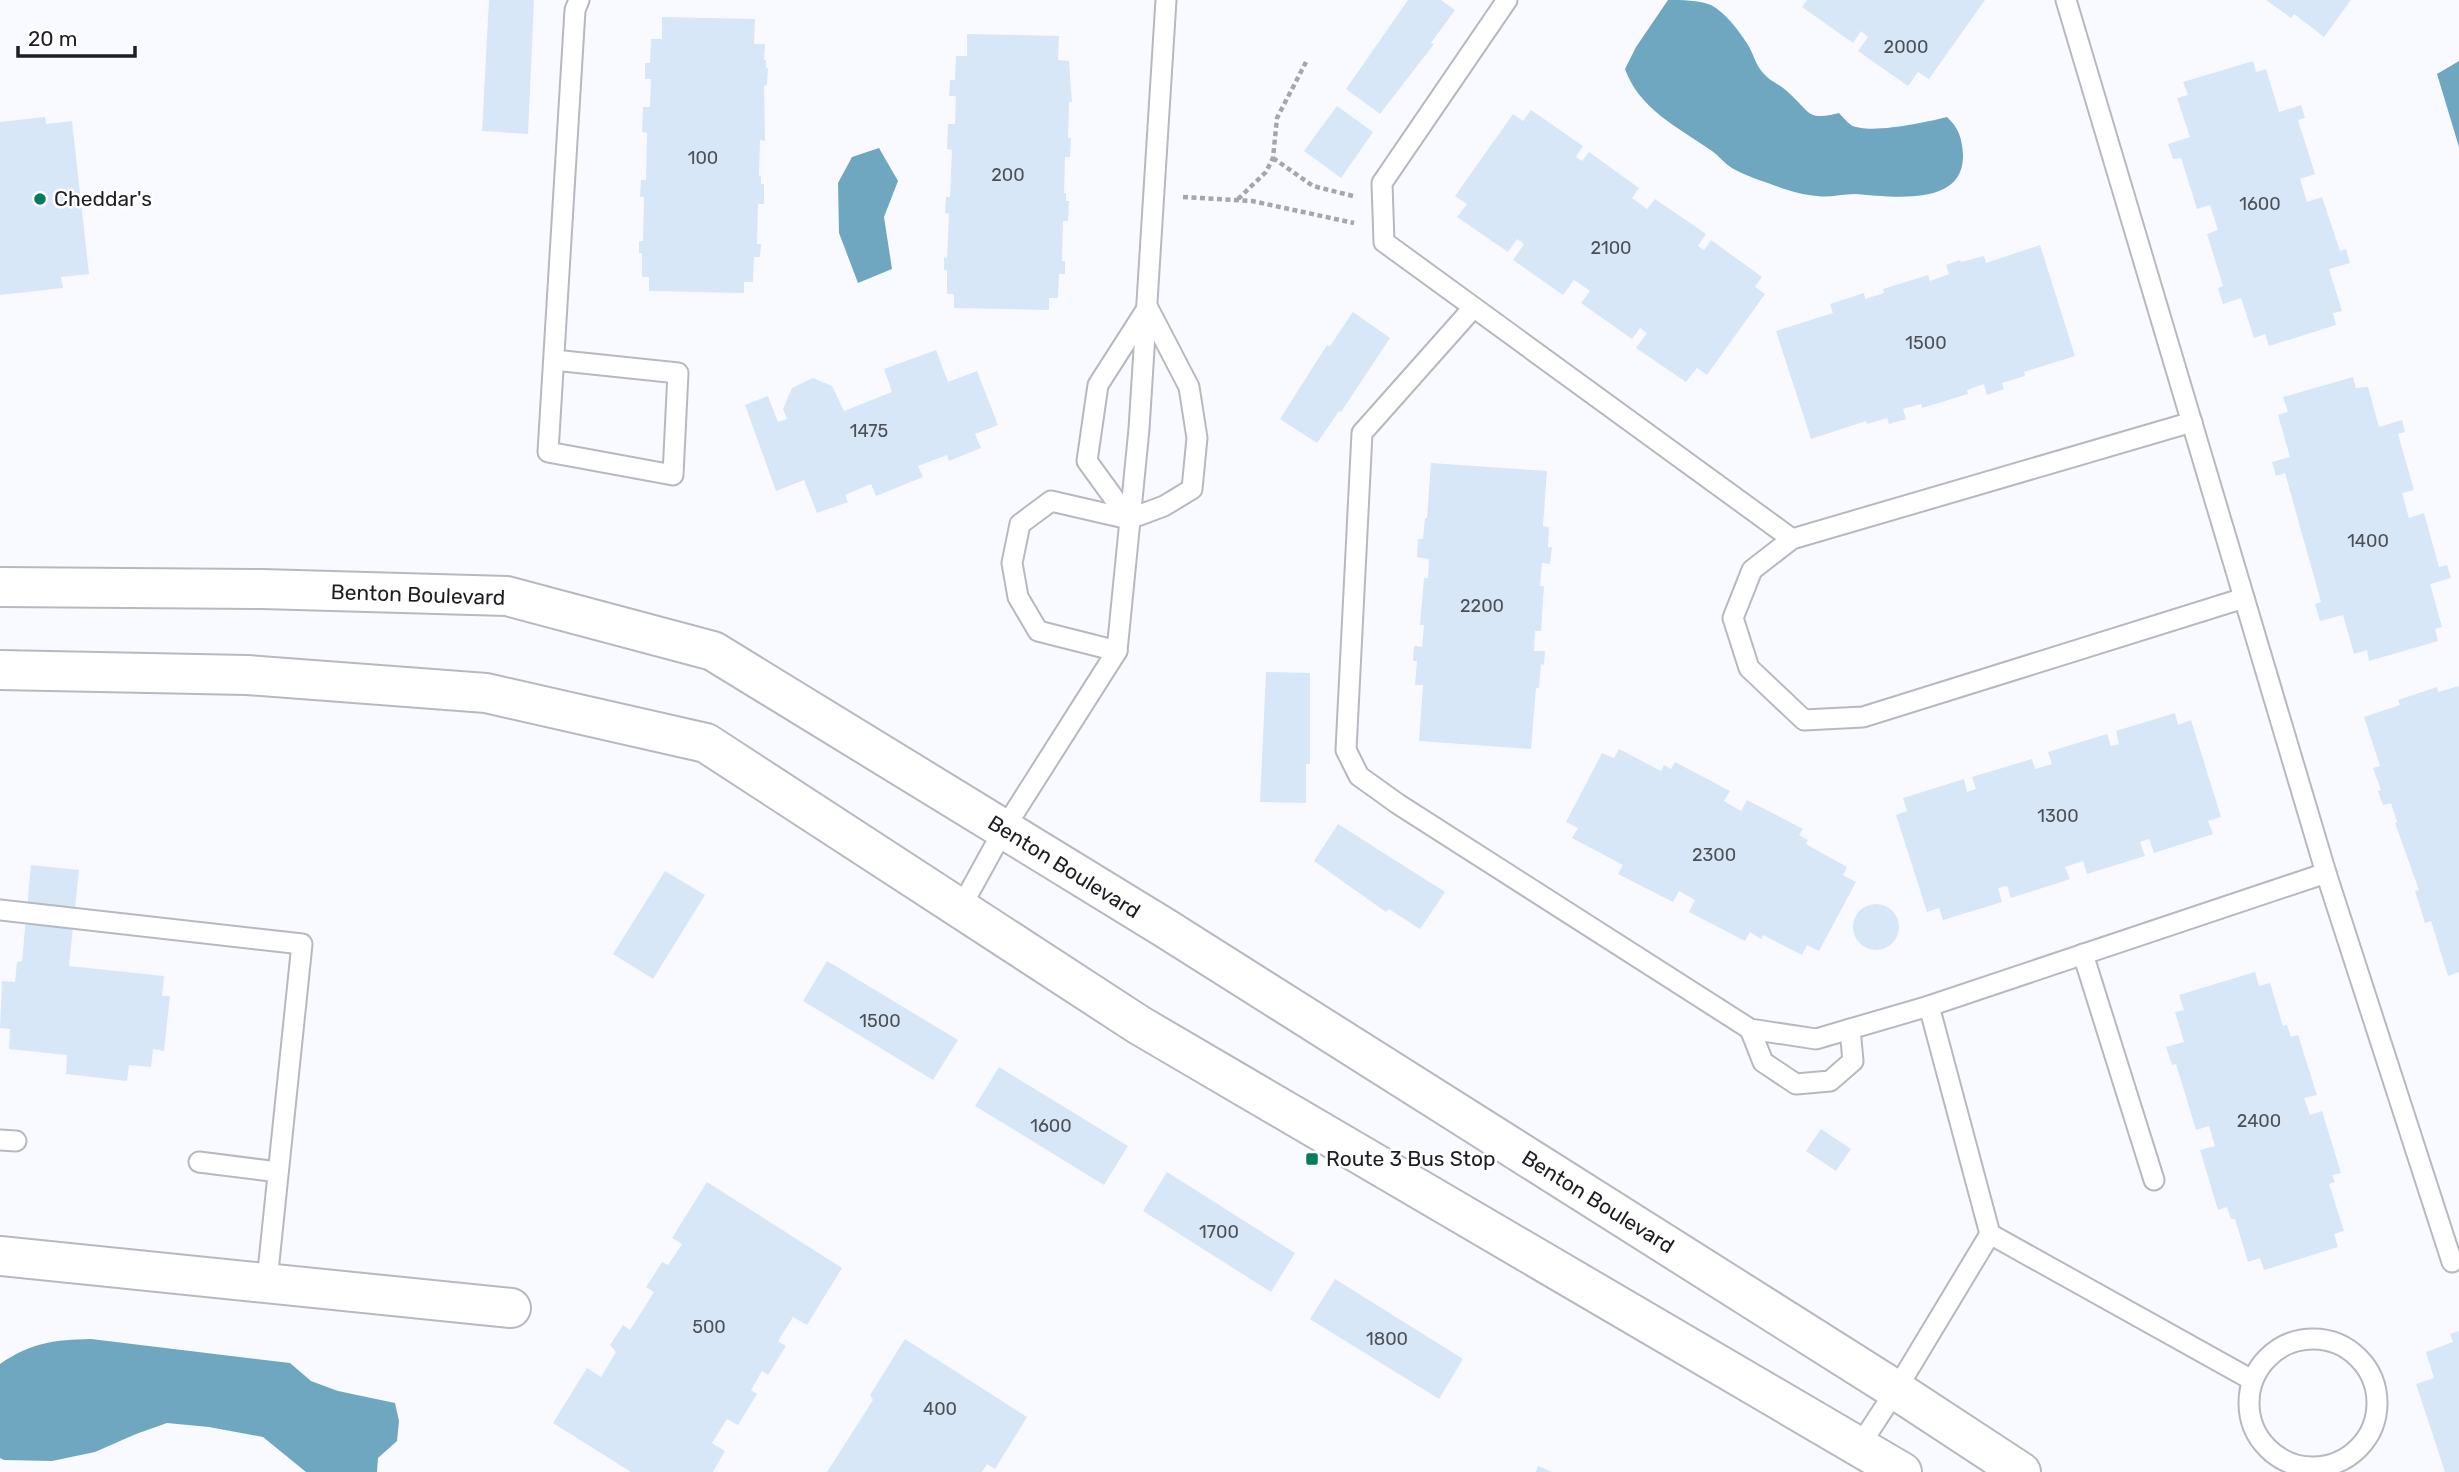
<svg xmlns="http://www.w3.org/2000/svg" width="2459" height="1472" viewBox="0 0 2459 1472" font-family="Rubik,sans-serif">
  <rect width="100%" height="100%" fill="#f9faff"/>
  <g fill="#6fa7c0">
    <path d="M1668,0C1683,0 1697,0 1711,5C1726,13 1739,31 1748,45C1753,53 1755,62 1760,69C1769,82 1779,83 1789,93C1811,113 1807,121 1839,113C1843,117 1847,122 1851,125C1869,135 1927,122 1947,117C1959,128 1962,139 1963,154C1965,209 1889,196 1854,194C1842,194 1829,198 1817,196C1804,195 1789,191 1776,186C1765,182 1741,174 1732,168C1724,163 1719,156 1712,151C1679,128 1639,109 1625,69L1636,47Z"/>
    <path d="M2459,61V147L2437,74Z"/>
    <path d="M879,148L898,181L884,217L892,269L858,283L839,233L838,183L852,157Z"/>
    <path d="M91,1339L290,1363L311,1381L338,1391L395,1403L399,1421L397,1441L378,1458L377,1472H306L263,1437L209,1427L167,1423L136,1434L95,1452L52,1461L4,1460L0,1458V1364C32,1342 54,1340 91,1339Z"/>
  </g>
  <g fill="#d7e7f7">
    <path d="M489,0H534L528,134L482,131Z"/>
    <path d="M1408,0H1441L1455,10L1431,43L1434,44L1380,114L1346,89Z"/>
    <path d="M1807,0H1985L1929,79L1918,72L1908,86L1858,51L1868,37L1861,31L1853,43L1802,7Z"/>
    <path d="M2266,0H2351L2324,37L2294,14L2291,18Z"/>
    <path d="M662,17L755,19L754,44H765L764,60H766V68H768L767,85L764,86L765,141L760,140L759,176H761V184H764V204H758L757,244H761L760,257H754L753,282H744V293L649,291V277H642V253H639V241H643L644,197H640L641,180H646L647,133L642,132L643,107H650L651,79H645V63H650L651,39H662Z"/>
    <path d="M967,34L1059,36L1058,60L1069,61L1072,102H1069L1068,138H1071L1070,157H1065L1064,193H1066V201H1069L1068,221H1063L1062,261H1065V274H1059L1058,298H1049V310L954,308V294H947V270H944V257L947,258L949,214L945,213L946,197H950L952,150L947,149L948,124H955L956,96H949L950,80H955L956,56H967Z"/>
    <path d="M2253,61L2256,72L2266,69L2279,112L2301,105L2305,118L2298,120L2315,174L2300,179L2307,202L2322,197L2340,251L2346,249L2350,263L2329,269L2342,311L2333,313L2336,325L2269,346L2265,334L2254,338L2241,298L2223,304L2218,288L2223,286L2207,234L2218,230L2210,205L2197,209L2181,158L2173,159L2168,144L2190,137L2177,98L2188,95L2183,82Z"/>
    <path d="M1337,106L1373,132L1341,178L1304,151Z"/>
    <path d="M1531,110L1583,146L1576,157L1582,161L1589,152L1639,188L1632,198L1647,209L1655,199L1706,234L1698,246L1704,250L1711,240L1762,277L1755,287L1765,294L1707,375L1697,368L1686,382L1636,348L1647,333L1640,328L1632,339L1581,303L1590,291L1574,280L1563,295L1513,260L1524,244L1517,239L1508,252L1457,217L1467,204L1455,196L1513,114L1523,121Z"/>
    <path d="M45,117L46,124L72,121L89,274L61,277L63,288L0,295V122Z"/>
    <path d="M2040,245L2075,356L2024,372L2025,376L2002,383L2004,389L1987,395L1984,384L1967,390L1968,394L1922,408L1921,404L1903,409L1906,419L1889,424L1887,418L1867,424L1866,421L1811,439L1776,331L1833,313L1830,304L1864,293L1865,299L1884,293L1883,289L1928,275L1930,281L1949,274L1946,265L1960,260L1961,262L1984,256L1986,263Z"/>
    <path d="M1353,312L1390,338L1341,412L1339,411L1317,443L1280,419L1327,345L1330,346Z"/>
    <path d="M936,350L948,382L977,371L998,425L975,434L981,448L949,461L947,455L918,466L923,477L876,496L871,484L845,495L848,502L817,513L804,480L776,491L745,405L768,396L778,422L787,419L783,409L792,388L813,378L832,386L844,411L892,392L884,369Z"/>
    <path d="M2353,377L2356,388L2368,387L2379,427L2402,420L2405,432L2398,434L2414,490L2402,493L2409,518L2424,513L2439,567L2447,565L2451,578L2430,584L2442,627L2435,629L2438,641L2369,661L2367,650L2354,654L2343,615L2320,621L2315,604L2321,602L2285,473L2276,476L2272,462L2290,457L2278,415L2288,412L2283,397Z"/>
    <path d="M1431,463L1547,471L1543,526L1549,527L1548,547H1552L1550,564L1542,563L1540,586H1544L1541,631H1535L1534,651H1545L1544,665L1541,664L1539,688H1536L1531,749L1419,741L1423,685H1415L1417,661H1413L1414,646L1422,647L1424,625H1420L1424,578H1428L1429,559L1417,557L1418,539H1423L1425,518H1427Z"/>
    <path d="M1266,672L1310,673V764H1306V803L1260,802Z"/>
    <path d="M2459,686V972L2448,976L2431,921L2425,923L2415,891L2419,890L2395,823L2397,822L2391,803L2383,805L2378,791L2381,790L2373,768L2380,766L2364,717L2400,705L2398,700L2437,687L2438,692Z"/>
    <path d="M2175,713L2178,725L2191,720L2221,817L2208,821L2213,834L2154,853L2149,839L2140,842L2145,856L2087,874L2083,861L2065,867L2070,879L2011,898L2007,886L1998,888L2002,902L1943,920L1939,908L1927,912L1896,815L1907,811L1903,798L1964,779L1967,792L1976,789L1972,777L2032,759L2035,769L2052,764L2048,752L2107,734L2111,746L2119,744L2116,731Z"/>
    <path d="M1619,749L1661,771L1664,765L1671,769L1675,762L1730,791L1724,801L1741,811L1747,800L1803,829L1799,835L1808,840L1806,844L1847,867L1843,875L1856,882L1819,951L1807,945L1802,955L1763,935L1761,939L1750,932L1745,941L1689,912L1695,900L1679,891L1673,902L1618,874L1623,865L1572,838L1578,828L1566,822L1602,753L1614,758Z"/>
    <path d="M1338,824L1445,892L1420,929L1389,909L1386,912L1314,861Z"/>
    <path d="M31,865L79,870L69,966L164,976L162,996H170L164,1051L153,1049L151,1067L129,1065L127,1081L66,1074L67,1055L9,1049L10,1029L0,1028L2,981L15,982L17,962L22,961Z"/>
    <path d="M665,871L705,895L653,979L613,954Z"/>
    <circle cx="1876" cy="927" r="23"/>
    <path d="M827,961L958,1040L933,1080L803,1001Z"/>
    <path d="M2255,972L2259,986L2270,983L2283,1026L2287,1025L2291,1037L2298,1035L2317,1095L2304,1098L2310,1115L2322,1111L2341,1173L2332,1175L2335,1182L2329,1184L2344,1231L2334,1234L2338,1247L2264,1270L2260,1258L2248,1262L2235,1219H2231L2227,1207L2218,1210L2200,1150L2215,1146L2209,1126L2196,1130L2176,1064L2172,1065L2166,1047L2184,1042L2175,1012L2184,1010L2179,995Z"/>
    <path d="M999,1067L1128,1146L1104,1185L975,1106Z"/>
    <path d="M1821,1129L1851,1149L1836,1171L1806,1151Z"/>
    <path d="M1167,1172L1295,1253L1271,1292L1143,1211Z"/>
    <path d="M707,1182L842,1268L807,1325L793,1317L778,1341L786,1346L768,1375L762,1371L751,1390L757,1394L738,1425L727,1419L712,1443L725,1451L713,1472H631L553,1423L587,1368L601,1377L616,1352L610,1345L623,1325L630,1330L654,1292L646,1287L662,1262L668,1265L682,1244L672,1238Z"/>
    <path d="M1335,1279L1463,1359L1439,1399L1310,1319Z"/>
    <path d="M2459,1331V1472H2445L2416,1384L2434,1378L2426,1352L2453,1342L2450,1334Z"/>
    <path d="M905,1339L1027,1417L995,1469L987,1464L982,1472H827L873,1400L870,1395Z"/>
    <path d="M1538,1466L1552,1472H1536Z"/>
  </g>
  <g fill="none" stroke-linecap="round" stroke-linejoin="round">
    <g stroke="#b6b9c0" stroke-width="23">
      <g id="service">
        <path d="M1507,0L1382,183L1384,242L1792,539"/>
        <path d="M2066,0L2326,873L2452,1262"/>
        <path d="M1473,308L1362,433L1346,750L1359,776L1398,804L1750,1029L1816,1039L1929,1006"/>
        <path d="M554,360L678,373L673,475L548,452L575,10L579,0"/>
        <path d="M2192,422L1792,539L1752,570L1733,618L1749,668L1804,720L1863,717L2244,598"/>
        <path d="M1129,519L1087,461L1098,385L1146,310"/>
        <path d="M1117,651L1038,631L1018,597L1012,563L1020,524L1051,501L1129,519L1164,506L1192,489L1197,438L1189,387L1148,308"/>
        <path d="M960,909L1004,829L1117,651L1139,429L1166,0"/>
        <path d="M0,910L302,944L267,1281"/>
        <path d="M2083,954L2154,1180"/>
        <path d="M1750,1029L1763,1062L1796,1084L1830,1081L1853,1061L1850,1029"/>
        <path d="M0,1140L16,1141"/>
        <path d="M199,1162L278,1172"/>
        <circle cx="2313" cy="1403" r="64"/>
        <path d="M2252,1380L1990,1234L1929,1006L2326,873"/>
        <path d="M1860,1445L1896,1390L1990,1234"/>
      </g>
    </g>
    <g stroke="#b6b9c0" stroke-width="42">
      <path id="minor" d="M0,1256L511,1308"/>
    </g>
    <g stroke="#b6b9c0" stroke-width="42">
      <g id="tertiary">
        <path d="M0,587L262,589L507,596L713,651L1165,928L1896,1390L2021,1472"/>
        <path d="M0,670L247,675L486,693L706,743L1139,1025L1902,1472"/>
      </g>
    </g>
    <g stroke="#a6a7ab" stroke-width="4.5" stroke-dasharray="5 3.5" stroke-linecap="butt">
      <path d="M1273,158L1313,186L1353,196"/>
      <path d="M1183,197L1252,201L1354,223"/>
      <path d="M1238,199L1266,172L1273,158L1277,118L1306,62"/>
    </g>
    <use href="#service" stroke="#fff" stroke-width="19"/>
    <use href="#minor" stroke="#fff" stroke-width="38"/>
    <use href="#tertiary" stroke="#fff" stroke-width="38"/>
  </g>
  <g fill="#017d5c" stroke="#fff" stroke-width="2.5">
    <circle cx="40" cy="199" r="7"/>
    <rect x="1305" y="1152" width="14" height="14" rx="3.5"/>
  </g>
  <g text-anchor="middle" stroke-width="5" stroke-linejoin="round" paint-order="stroke">
    <g font-size="18" fill="#4c5056">
      <text x="1906" y="53">2000</text>
      <text x="703" y="164">100</text>
      <text x="1008" y="181">200</text>
      <text x="2260" y="210">1600</text>
      <text x="1611" y="254">2100</text>
      <text x="1926" y="349">1500</text>
      <text x="869" y="437">1475</text>
      <text x="2368" y="547">1400</text>
      <text x="1482" y="612">2200</text>
      <text x="2058" y="822">1300</text>
      <text x="1714" y="861">2300</text>
      <text x="880" y="1027">1500</text>
      <text x="2259" y="1127">2400</text>
      <text x="1051" y="1132">1600</text>
      <text x="1219" y="1238">1700</text>
      <text x="709" y="1333">500</text>
      <text x="1387" y="1345">1800</text>
      <text x="940" y="1415">400</text>
    </g>
    <g font-size="21" fill="#1d1e21" stroke="#fff" text-anchor="start">
      <text x="54" y="206">Cheddar's</text>
      <text x="1326" y="1166">Route 3 Bus Stop</text>
    </g>
    <g font-size="21" fill="#1d1e21" stroke="#fff">
      <text transform="translate(418 595) rotate(2)" y="7">Benton Boulevard</text>
      <text transform="translate(1064 867) rotate(32)" y="7">Benton Boulevard</text>
      <text transform="translate(1598 1202) rotate(32)" y="7">Benton Boulevard</text>
    </g>
  </g>
  <path d="M18 46v10h117v-10" fill="none" stroke="#1d1e21" stroke-width="3.5"/>
  <text x="28" y="46" font-size="21" fill="#1d1e21" stroke="#ffffff" stroke-width="5" paint-order="stroke">20 m</text>
</svg>
